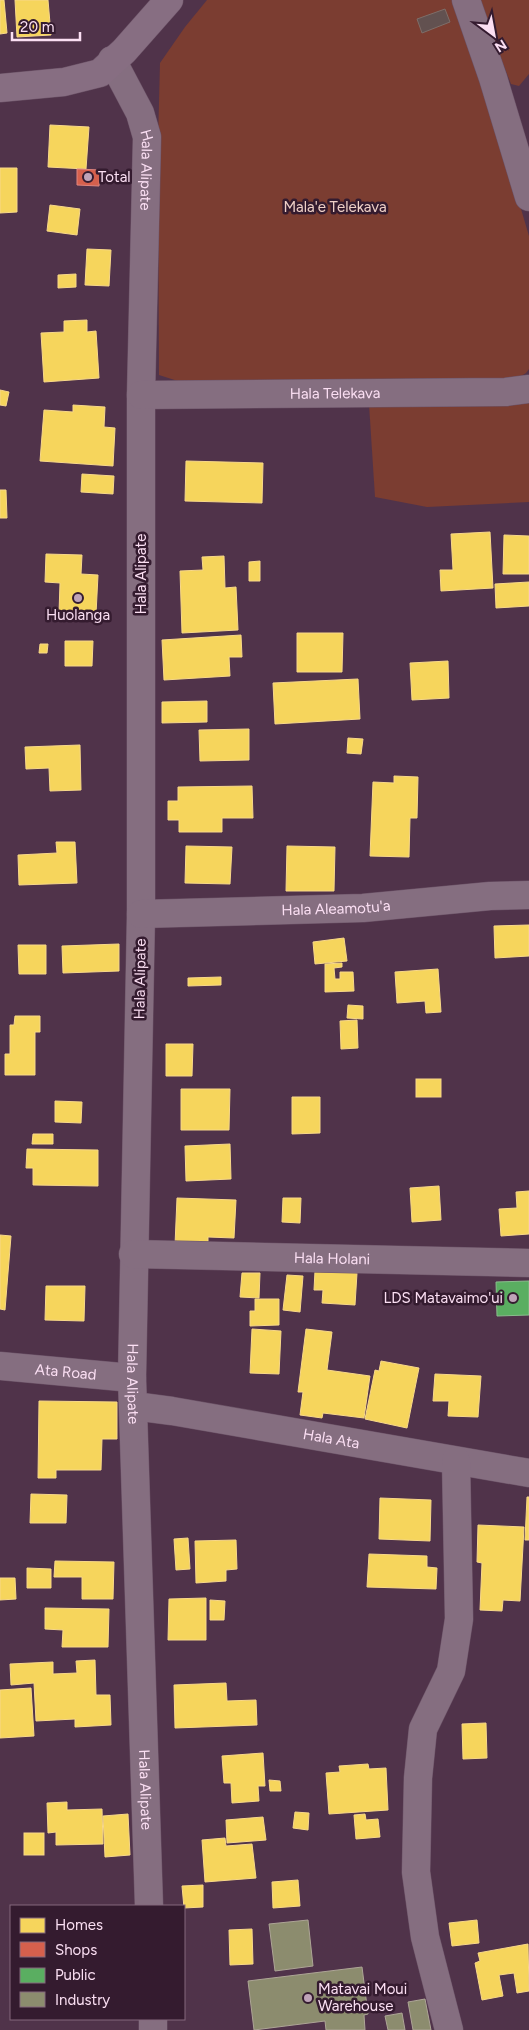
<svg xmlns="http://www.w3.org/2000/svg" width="529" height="2030" viewBox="0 0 529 2030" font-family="Figtree,sans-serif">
  <rect width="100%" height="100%" fill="#50334a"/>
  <g fill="#7b3d31">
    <path d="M207,0H453L497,128L529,236V369L526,373L512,382L184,383L159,375L158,143L160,63L185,27Z"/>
    <path d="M478,0H529V74L519,86L511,84Z"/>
    <path d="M529,398V502L427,507L375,497L369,404Z"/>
  </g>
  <g fill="#f6d55c" stroke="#f8d889">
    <path d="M0,0H4L7,33L0,34Z"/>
    <path d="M15,0H48L51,35L17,37Z"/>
    <path d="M50,125L89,127L86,169L48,167Z"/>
    <path d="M0,168H17V212L0,213Z"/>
    <path d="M50,205L80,209L77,235L47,231Z"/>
    <path d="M87,249L111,250L109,286L85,285Z"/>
    <path d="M76,274V287L58,288V275Z"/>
    <path d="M87,320V332L96,331L99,378L44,382L41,333L64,332V321Z"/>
    <path d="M0,390L9,392L6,406L0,405Z"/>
    <path d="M73,405L105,407L104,427L115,428L113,466L40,461L44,410L73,412Z"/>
    <path d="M186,461L263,463L262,503L185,501Z"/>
    <path d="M82,474L114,476L113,494L81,492Z"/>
    <path d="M0,490H6L7,518H0Z"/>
    <path d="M490,532L493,588L441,591L440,570H453L451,534Z"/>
    <path d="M504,535L529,536V574H503Z"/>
    <path d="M46,554L82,555L81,574L98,575L96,614L59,613L60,583L45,582Z"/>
    <path d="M224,556L225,588L236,587L238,630L182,633L180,571L203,570L202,557Z"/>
    <path d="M260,561V581H249V562Z"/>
    <path d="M529,582V606L496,608L495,584Z"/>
    <path d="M297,633H343L342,672H297Z"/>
    <path d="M241,635L242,657H229L230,676L164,680L162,640Z"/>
    <path d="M65,641H93L92,666H65Z"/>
    <path d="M40,644H48L47,653H39Z"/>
    <path d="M448,661L449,698L412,700L410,663Z"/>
    <path d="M358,679L360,719L275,724L273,683Z"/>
    <path d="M207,701V722L162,723V702Z"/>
    <path d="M249,729V760L200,761L199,730Z"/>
    <path d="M348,738L363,739L361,754L347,753Z"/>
    <path d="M80,745L81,790L50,791L49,768L26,769L25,747Z"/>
    <path d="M394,776L418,777L417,818H410L409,857L370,856L373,782L394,783Z"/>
    <path d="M252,786L253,818H222V832H179V820H168V801H178V787Z"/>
    <path d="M56,842H75L77,883L19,885L18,855L57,853Z"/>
    <path d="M186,846L232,847L230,884L185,883Z"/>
    <path d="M287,846L335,847L334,891H286Z"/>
    <path d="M529,925V956L495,958L494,926Z"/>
    <path d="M344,938L347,961L315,964L313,942Z"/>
    <path d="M119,944V971L63,973L62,946Z"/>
    <path d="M18,945H46V974H19Z"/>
    <path d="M342,963V967L334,968L335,979H340V972H353L354,991L325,992V964Z"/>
    <path d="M438,969L441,1012L426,1013L425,1001L397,1003L395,972Z"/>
    <path d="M221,977V985L188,986V978Z"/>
    <path d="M348,1005L363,1006V1019L347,1018Z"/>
    <path d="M15,1016H40V1032H35V1075H5V1054H10V1025H14Z"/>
    <path d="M357,1020L358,1048L341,1049L340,1021Z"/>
    <path d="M166,1044H193L192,1076H166Z"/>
    <rect x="416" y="1079" width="25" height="18"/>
    <path d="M181,1089H230L229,1130H181Z"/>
    <path d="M292,1097H320V1133L292,1134Z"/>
    <path d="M55,1101L82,1102L81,1123L55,1122Z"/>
    <path d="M33,1134H53V1144H32Z"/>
    <path d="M230,1144L231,1179L186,1181L185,1146Z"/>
    <path d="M27,1149L98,1150V1186L33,1185V1168H26Z"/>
    <path d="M439,1186L441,1220L412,1222L410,1188Z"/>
    <path d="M529,1191V1234L501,1236L499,1209L517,1208L516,1192Z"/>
    <path d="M177,1198L236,1200L234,1238L208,1237V1246L175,1245Z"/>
    <path d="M283,1198H301L300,1223L282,1222Z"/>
    <path d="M0,1235L11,1236L5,1310L0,1309Z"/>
    <path d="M315,1271L357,1273L355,1305L322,1303L323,1290H314Z"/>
    <path d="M242,1273H260L259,1298L240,1297Z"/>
    <path d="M287,1275L303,1276L300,1312L283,1310Z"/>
    <path d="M46,1286H85L84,1321L45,1320Z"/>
    <path d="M255,1299H279V1325L250,1326V1311H255Z"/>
    <path d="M252,1329L281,1331L279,1374L250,1373Z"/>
    <path d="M306,1329L332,1332L327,1370L370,1376L364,1418L323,1413L322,1418L300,1415L303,1392H298Z"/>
    <path d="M381,1361L419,1368L407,1428L365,1419L375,1370L379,1371Z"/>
    <path d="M435,1374L481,1376L478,1417L448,1416L449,1401H433Z"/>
    <path d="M39,1401L117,1402V1439H102L101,1470H56V1478H38Z"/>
    <path d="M31,1494L67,1495L66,1523H30Z"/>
    <path d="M527,1497H529V1540H525Z"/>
    <path d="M380,1498L431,1500L430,1541L379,1539Z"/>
    <path d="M478,1525L524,1527L520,1601L503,1600L502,1611L480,1610L482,1563L477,1562Z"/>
    <path d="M188,1538L190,1569L176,1570L174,1539Z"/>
    <path d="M236,1540L237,1569L226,1570V1581L196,1583L195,1541Z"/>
    <path d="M369,1554L427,1556V1567L437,1568L436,1589L367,1587Z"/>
    <path d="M55,1561L114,1562L113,1599H82V1577H54Z"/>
    <path d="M27,1568L51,1569V1588H27Z"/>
    <path d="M0,1578H15L16,1599L0,1600Z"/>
    <path d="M206,1598V1640H168L169,1599Z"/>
    <path d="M210,1600L225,1601L224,1620H210Z"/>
    <path d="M45,1608L109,1609L108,1647H62L63,1630L45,1629Z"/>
    <path d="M95,1660L96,1695H110L111,1725L75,1727V1719L36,1721L34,1683L11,1685L10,1664L53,1662V1674L77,1673L76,1661Z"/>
    <path d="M226,1683L227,1701L256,1700L257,1725L175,1728L174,1685Z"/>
    <path d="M31,1688L34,1736L0,1738V1690Z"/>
    <path d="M486,1723L487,1758L463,1759L462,1724Z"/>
    <path d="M263,1753L265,1786H258L259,1801L232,1803L231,1783H224L222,1756Z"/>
    <path d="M368,1764L369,1769L386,1768L388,1810L329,1814L326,1773L340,1772L339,1766Z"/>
    <path d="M269,1780L280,1781L281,1791H270Z"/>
    <path d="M67,1802V1810L102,1809L103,1844L56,1845V1832L48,1833L47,1803Z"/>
    <path d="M295,1812L309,1813L308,1830L293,1828Z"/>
    <path d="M128,1814L130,1855L105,1857L103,1816Z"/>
    <path d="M365,1814L366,1820L378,1819L380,1837L356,1839L354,1815Z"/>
    <path d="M263,1817L266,1840L227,1843L226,1820Z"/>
    <rect x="24" y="1833" width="20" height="22"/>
    <path d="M225,1838L226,1846L252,1844L256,1878L205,1882L202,1840Z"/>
    <path d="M298,1880L300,1906L273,1908L272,1882Z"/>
    <path d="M203,1885V1907L184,1908L182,1886Z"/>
    <path d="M477,1920L479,1943L452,1946L449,1923Z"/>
    <path d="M252,1929L253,1964L230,1965L229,1930Z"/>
    <path d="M528,1944L529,1991L517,1993L514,1973L499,1975L503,1996L482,2000L475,1963L480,1961L478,1953Z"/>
  </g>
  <path fill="#d6604d" stroke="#e1867f" d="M77,169L100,170L99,186L77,185Z"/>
  <path fill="#5aae61" stroke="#8abd8d" d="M529,1281V1315L497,1316L496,1282Z"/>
  <g fill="#8c8c6e" stroke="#ada596">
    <path d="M308,1920L313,1966L275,1971L269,1924Z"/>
    <path d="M362,1967L368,2014L364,2015L365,2030H326L325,2021L254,2030L248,1981Z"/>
    <path d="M425,1999L431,2030H413L408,2002Z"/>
    <path d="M402,2013L405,2030H388L385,2016Z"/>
  </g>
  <path fill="#625150" stroke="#7e6e69" d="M445,9L450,22L422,33L417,19Z"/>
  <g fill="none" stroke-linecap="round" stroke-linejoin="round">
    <g stroke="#6b5266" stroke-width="29">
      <g id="minor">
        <path d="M466,0L493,78L529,197"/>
        <path id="s1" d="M112,60L140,113L147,137L141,395V914L132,1378L149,1906"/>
        <path id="s2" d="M141,395L506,392L529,389"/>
        <path id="s3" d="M141,914L363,908L490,896L529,895"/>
        <path id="s4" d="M133,1254L529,1263"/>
        <path id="s5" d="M0,1366L132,1378"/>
        <path id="s6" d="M134,1406L172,1411L529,1473"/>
        <path d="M153,2019V2030"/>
        <path d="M449,2030L425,1937L416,1872L418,1778L423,1729L451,1671L459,1619L456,1461"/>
      </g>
    </g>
    <g stroke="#6b5266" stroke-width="29">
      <path id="major" d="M0,88L64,82L100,73L124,51L169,0"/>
    </g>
    <use href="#minor" stroke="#856e80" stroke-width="28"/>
    <use href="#major" stroke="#876e82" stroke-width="28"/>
  </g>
  <g fill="#bfa3b8" stroke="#341b2f" stroke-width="2">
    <circle cx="88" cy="177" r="5"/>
    <circle cx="78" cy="598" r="5"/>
    <circle cx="513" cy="1298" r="5"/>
    <circle cx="308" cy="1998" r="5"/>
  </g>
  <g text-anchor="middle" stroke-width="5" stroke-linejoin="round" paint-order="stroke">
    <g font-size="15" fill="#fbdff3" stroke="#341b2f">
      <text dy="5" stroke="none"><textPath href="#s1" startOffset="118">Hala Alipate</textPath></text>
      <text dy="5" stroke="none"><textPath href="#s2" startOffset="194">Hala Telekava</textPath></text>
      <text transform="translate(141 574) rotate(-90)" y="5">Hala Alipate</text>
      <text dy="5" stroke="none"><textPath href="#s3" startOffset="195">Hala Aleamotu'a</textPath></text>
      <text transform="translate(140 979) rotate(-89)" y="5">Hala Alipate</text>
      <text dy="5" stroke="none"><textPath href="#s4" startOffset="199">Hala Holani</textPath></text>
      <text dy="5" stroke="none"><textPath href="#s5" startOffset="66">Ata Road</textPath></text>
      <text dy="5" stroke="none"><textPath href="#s1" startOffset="1332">Hala Alipate</textPath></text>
      <text dy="5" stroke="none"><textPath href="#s6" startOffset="200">Hala Ata</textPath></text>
      <text dy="5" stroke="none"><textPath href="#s1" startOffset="1738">Hala Alipate</textPath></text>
    </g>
    <g font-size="15" fill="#fbdff3" stroke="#341b2f" text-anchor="start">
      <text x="98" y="182">Total</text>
      <text x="78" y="620" text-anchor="middle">Huolanga</text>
      <text x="503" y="1303" text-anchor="end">LDS Matavaimo'ui</text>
      <text x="318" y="1994">Matavai Moui<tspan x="318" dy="17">Warehouse</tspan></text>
    </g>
    <g font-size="15" fill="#efd0c7" stroke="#341b2f">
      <text x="335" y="212">Mala'e Telekava</text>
    </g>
  </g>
  <rect x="10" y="1905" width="175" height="115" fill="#341b2f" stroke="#84697d"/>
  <rect x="20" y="1918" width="25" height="15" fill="#f6d55c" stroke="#84697d"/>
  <text x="55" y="1930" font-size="15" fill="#fbdff3">Homes</text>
  <rect x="20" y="1942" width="25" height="15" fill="#d6604d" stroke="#84697d"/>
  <text x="55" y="1955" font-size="15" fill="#fbdff3">Shops</text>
  <rect x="20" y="1968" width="25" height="15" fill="#5aae61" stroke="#84697d"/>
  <text x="55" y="1980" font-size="15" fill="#fbdff3">Public</text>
  <rect x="20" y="1992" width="25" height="15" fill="#8c8c6e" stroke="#84697d"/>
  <text x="55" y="2005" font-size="15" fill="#fbdff3">Industry</text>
  <g transform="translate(494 35) rotate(148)" stroke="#341b2f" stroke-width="4" paint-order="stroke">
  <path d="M0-4L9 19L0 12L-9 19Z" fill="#fbdff3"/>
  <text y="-8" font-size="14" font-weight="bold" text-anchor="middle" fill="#fbdff3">N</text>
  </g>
  <path d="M12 32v8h68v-8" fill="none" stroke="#fbdff3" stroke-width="2.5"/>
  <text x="20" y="32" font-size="15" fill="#fbdff3" stroke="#341b2f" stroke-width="4" paint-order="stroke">20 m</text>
</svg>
